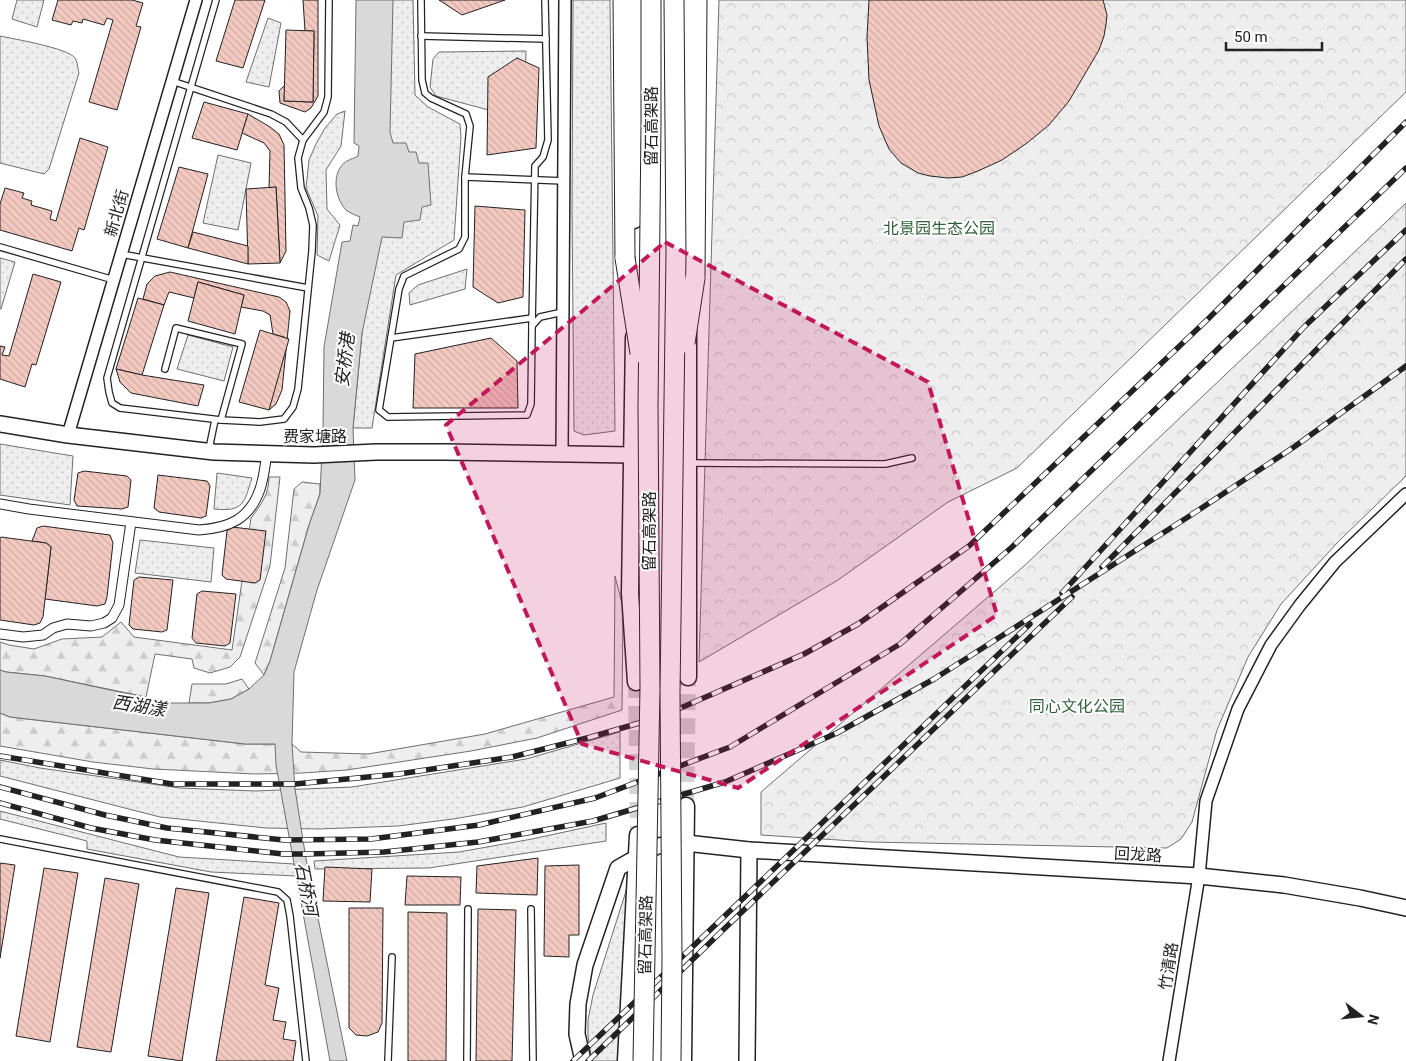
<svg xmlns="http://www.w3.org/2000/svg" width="1406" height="1061" viewBox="0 0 1406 1061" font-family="Roboto,'Noto Sans SC',sans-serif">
  <defs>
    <pattern id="grass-dots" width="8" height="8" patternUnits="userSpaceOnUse" patternTransform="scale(1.25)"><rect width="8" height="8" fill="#eee"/><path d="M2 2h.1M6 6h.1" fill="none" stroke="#ccc" stroke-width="1.8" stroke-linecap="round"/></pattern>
    <pattern id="forest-firs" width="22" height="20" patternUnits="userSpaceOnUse" patternTransform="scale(1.25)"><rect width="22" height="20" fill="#eee"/><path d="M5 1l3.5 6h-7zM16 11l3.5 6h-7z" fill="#ccc"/></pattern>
    <pattern id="park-crowns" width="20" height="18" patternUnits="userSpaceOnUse" patternTransform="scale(1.25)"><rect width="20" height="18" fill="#eee"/><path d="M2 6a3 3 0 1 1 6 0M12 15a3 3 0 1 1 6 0" fill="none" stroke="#ccc"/></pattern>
    <pattern id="building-back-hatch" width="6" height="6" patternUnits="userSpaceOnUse" patternTransform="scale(1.25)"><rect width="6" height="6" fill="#f3c9c0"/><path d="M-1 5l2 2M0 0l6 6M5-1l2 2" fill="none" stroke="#d0aca5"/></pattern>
  </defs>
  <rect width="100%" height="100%" fill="#fff"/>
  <g fill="url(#grass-dots)" stroke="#6f6f6f">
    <path d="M17,0H44L37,27L12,19Z"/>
    <path d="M390,0H413L415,95L428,107L460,124L461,137L454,240L396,275L372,428H353L362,333L367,233L404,222L419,163L393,143L389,134Z"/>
    <path d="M573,0H610L615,431L584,435L574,431L572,209Z"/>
    <path d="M268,18L281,23L269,87L246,82Z"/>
    <path d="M0,36C14,39 68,48 75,58C77,61 78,69 79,73L49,169L44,174L0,163Z"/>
    <path d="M526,51L524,114L500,113L436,96L430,87L433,59L439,52Z"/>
    <path d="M345,111L341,146L326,170L327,209L340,225L329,261L317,255L318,216L306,188L309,160L316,144L325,128L337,114Z"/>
    <path d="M218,155L251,163L238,230L203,223Z"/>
    <path d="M0,258L15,262L1,309H0Z"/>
    <path d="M467,269L465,289L410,305L409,293L418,285Z"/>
    <path d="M188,335L233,347L224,381L177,369Z"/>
    <path d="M0,444L73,456L70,505L0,495Z"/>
    <path d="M217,473L252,478C244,503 244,512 214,509Z"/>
    <path d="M140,540L214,548L211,582L135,573Z"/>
    <path d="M620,732V778L523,807L453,819L398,826L319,829L266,828L160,817L0,776V760L40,768L180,788L255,791L352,787L526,759Z"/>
    <path d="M0,811L179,857L294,864L296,876L211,872L87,849V841L0,819Z"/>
    <path d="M606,823V841L429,868L315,869L314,861L459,852L532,839Z"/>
    <path d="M627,888L618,1061H592L588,1036V1020L593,995Z"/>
  </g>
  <g fill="url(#forest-firs)" stroke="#6f6f6f">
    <path d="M269,477H280L270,566L240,657L230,667L210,673L194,668L192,659L155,654L146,697L45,676L6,672L0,670V642L9,645L34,649L62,639L102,637L121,622L134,637L232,650L251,518C261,505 269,494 269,477Z"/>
    <path d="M302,482L320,484V494L309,525L270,661L264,675L255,663L285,568L294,489Z"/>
    <path d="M615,576L623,607L622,710L537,738L471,751L347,770L302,773L255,774L153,769L93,762L0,746V713L10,717L245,744H292L301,752L368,754L485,734L614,697Z"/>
    <path d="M242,679L249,689L231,699L209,703H189L192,684H226Z"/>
  </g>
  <g fill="url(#park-crowns)" stroke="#6f6f6f">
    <path d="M719,0H1406V92L1017,468L948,502L838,580L699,662Z"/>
    <path d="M1406,203V476L1337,543L1281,604L1248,657L1217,730L1192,822L1181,839L1167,848L869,842L761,835V792L1023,567Z"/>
  </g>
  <path fill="#d9d9d9" stroke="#6f6f6f" d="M356,0H393L390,132L393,143H406L409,152H416L419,163H428L431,205L422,207L420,220L404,222L402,238L382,237L362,333L353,428L355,480L317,590L294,672L292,744L295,789L306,859L347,1061H330L276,765L275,744H245L10,717L0,713V670L6,672L45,676L171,703H209L231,699L249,689L264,675L270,661L309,525L320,494L323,429L324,347L342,242L350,241L353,225L358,226L360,217C355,215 350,213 346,210C334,197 331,171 347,161C350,159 355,158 358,156L359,146L354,143Z"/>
  <g fill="url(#building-back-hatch)" stroke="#222">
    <path d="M58,0H132L143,3L136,26L141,27L117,110L89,102L113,20L107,18L104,25L83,19L82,23L73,21L71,25L52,20Z"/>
    <path d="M235,0H265L243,68L216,61Z"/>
    <path d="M303,0H318V96L311,108L305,112L280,103L279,91L285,85L284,101L313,102L314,31H305Z"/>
    <path d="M439,0H505L462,15Z"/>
    <path d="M869,0H1103L1107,15L1106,24L1104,36L1099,50L1069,101L1049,125L1027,143L1002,160L978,171L962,177L948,178L930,176L918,173L901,163L889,149L879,126L869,80L867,37Z"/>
    <path d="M286,30L314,31L313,102L284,101Z"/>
    <path d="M517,58L539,68L536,148L487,155L488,77Z"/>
    <path d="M204,102L248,114L237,150L192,138Z"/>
    <path d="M248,114L270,127L279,134L284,145L286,251L280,263L276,187L269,188L270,151L264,143L242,133Z"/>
    <path d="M80,138L108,147L84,230L79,228L72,251L0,230V204L5,188L24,193L22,198L32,201L31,205L52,211L50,219L56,221Z"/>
    <path d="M179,167L208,174L188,248L157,239Z"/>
    <path d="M276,187L280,263L248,264L246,189Z"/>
    <path d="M475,206L525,210L523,297L498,303L473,287Z"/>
    <path d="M193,232L248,246V264L188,248Z"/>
    <path d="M170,272L279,297L286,302L290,311L282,390L276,404L269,410L284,337L273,334L270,315L263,311L241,307L244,295L198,282L194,298L169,292L164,305L143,299L147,284L155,276Z"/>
    <path d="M33,274L61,282L36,365L32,364L25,387L0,379V346L5,347L2,355L9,356Z"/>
    <path d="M198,282L244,295L235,334L188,321Z"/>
    <path d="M138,298L164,305L142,375L116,369Z"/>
    <path d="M260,330L289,339L269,410L239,402Z"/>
    <path d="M491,338L517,361L518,408H413L415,354Z"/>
    <path d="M116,369L142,375L204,385L198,406L131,393L120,382Z"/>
    <path d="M84,471L127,476L131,480L128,507L122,509L77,506L74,500L78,473Z"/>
    <path d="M158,475L207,481L210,486L206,516L201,518L159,512L154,508Z"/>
    <path d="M43,526L110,535L113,543L107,597L105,604L97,606L45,599L51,547L46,543L32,541L37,528Z"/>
    <path d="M232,527L266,531L260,580L255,583L226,579L222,575L227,531Z"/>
    <path d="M1,537L46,543L51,547L43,617L40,623L34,625L0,620V538Z"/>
    <path d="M139,577L173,580L167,630L162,632L133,629L129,625L134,580Z"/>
    <path d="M202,591L236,594L230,643L225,646L196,643L192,638L197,594Z"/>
    <path d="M538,858L537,895L476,893L477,866Z"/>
    <path d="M0,863L15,865L0,958Z"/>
    <path d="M579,865V935H569V957L544,956L545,866Z"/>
    <path d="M325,867L372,869L370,902L323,901Z"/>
    <path d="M44,868L78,873L50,1042L16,1036Z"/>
    <path d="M407,876L461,877L460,905H405Z"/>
    <path d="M105,878L139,884L111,1052L77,1047Z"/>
    <path d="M176,888L209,893L182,1061L148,1056Z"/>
    <path d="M244,897L279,903L265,985L279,988L273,1020L286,1022L283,1039L296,1041L293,1061H216Z"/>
    <path d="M349,908H383L382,1023L378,1032L367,1036L356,1035L349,1028Z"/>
    <path d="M478,909L516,910L512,1061H476Z"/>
    <path d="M408,912L447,913L446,1061H408Z"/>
  </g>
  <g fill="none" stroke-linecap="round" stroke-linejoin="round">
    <g stroke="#d3d3d3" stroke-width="16" stroke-dasharray="16 8" stroke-linecap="butt">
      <path d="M636,682L638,835"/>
      <path d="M686,806L688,677"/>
    </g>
    <g stroke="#222" stroke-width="8">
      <g id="service">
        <path d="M216,0L107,378L109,392L112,403L120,408L221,420L260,422L284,419L293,407L298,389L312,251L313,225L309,208L301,188L298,158L303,140L324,112L328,97L329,0"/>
        <path d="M421,0L422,80L425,93L431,98L466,114L470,126L465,177V237L459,249L404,276L399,289L379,410L388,417L527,415L531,404L532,326L540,317L563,312"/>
        <path d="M421,36L546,39"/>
        <path d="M172,81L271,114L286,122L303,140"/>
        <path d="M465,177L564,181"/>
        <path d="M0,247L114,280"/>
        <path d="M121,254L308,288"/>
        <path d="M532,326L535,166L543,157L548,140L545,0"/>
        <path d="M391,338L532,318"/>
        <path d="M165,369L176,328L242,344L221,420"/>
        <path d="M209,449L215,420"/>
        <path d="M690,463L885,464L912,458"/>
        <path d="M0,839L278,892L287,900L290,916L306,1061"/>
        <path d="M531,909L533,1061"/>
        <path d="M388,1061L392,957"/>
        <path d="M467,1061L468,909"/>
      </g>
    </g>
    <g stroke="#222" stroke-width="11">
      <g id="pedestrian">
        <path d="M0,504L29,509L199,530C229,528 250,519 260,489C264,478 265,465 267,453"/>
        <path d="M0,634L23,637L43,635L53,628L67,624L91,626L104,623L112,618L119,605L131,522"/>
      </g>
    </g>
    <g stroke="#222" stroke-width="14">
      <g id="minor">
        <path d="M68,435L196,0"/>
        <path d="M562,453L565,0"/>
        <path d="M1169,1061L1199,876L1206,801L1238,709L1271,645L1300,605L1335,562L1406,494"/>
      </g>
    </g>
    <g stroke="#222" stroke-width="18">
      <g id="tertiary">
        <path d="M0,424L68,435L214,452L314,455L376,452H445L632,455"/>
        <path d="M583,1061L577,1034L578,1004L585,965L618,868L657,846L686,843L749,850L1199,876L1284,885L1360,898L1406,908"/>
        <path d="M747,1061L749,850"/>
      </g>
    </g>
    <g stroke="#222" stroke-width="19">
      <g id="secondary">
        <path d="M684,0L687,207"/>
        <path d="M634,220V0"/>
        <path d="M688,329V677"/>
        <path d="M634,337L630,593L636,682"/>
        <path d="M626,1061L638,835"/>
        <path d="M683,1061L686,806"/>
      </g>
    </g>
    <g stroke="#222" stroke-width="21">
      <g id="trunk">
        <path d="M623,0L625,258"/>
        <path d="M695,278L697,0"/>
      </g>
    </g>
    <use href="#service" stroke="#fff" stroke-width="5.5"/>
    <use href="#pedestrian" stroke="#fff" stroke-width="9"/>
    <use href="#minor" stroke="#fff" stroke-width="11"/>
    <use href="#tertiary" stroke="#fff" stroke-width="15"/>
    <use href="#secondary" stroke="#fff" stroke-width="16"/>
    <use href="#trunk" stroke="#fff" stroke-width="19"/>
    <g stroke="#222" stroke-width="5.5">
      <g id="rail">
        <path d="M1102,567L1406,259"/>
        <path d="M1062,593L1304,327L1406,230"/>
        <path d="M0,756L172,784H295L399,774L512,757L591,737L660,717L804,654L858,624L969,546L1208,319L1406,122"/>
        <path d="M0,787L105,815L167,828L284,840L371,839L479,825L595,798L730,747L900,644L1012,547L1406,168"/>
        <path d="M0,803L91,828L155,840L283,854H306L384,852L478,842L593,821L725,782L837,733L934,679L1188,517L1294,447L1406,366"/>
        <path d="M573,1061L1030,624"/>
        <path d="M588,1061L723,930L1072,597"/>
      </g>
    </g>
    <use href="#rail" stroke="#fff" stroke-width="4" stroke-dasharray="11" stroke-linecap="butt"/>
    <g stroke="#222" stroke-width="21" stroke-linecap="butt">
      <g id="trunk-bridge">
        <path d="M625,258L640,353"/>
        <path d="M685,343L695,278"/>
        <path d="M643,1061L650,688L648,407L651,124V0"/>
        <path d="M671,1061L672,956L670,693L676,254L674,0"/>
      </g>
    </g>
    <use href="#trunk-bridge" stroke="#fff" stroke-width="19"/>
  </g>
  <path fill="#c2185b" fill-opacity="0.2" stroke="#c2185b" stroke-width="4" stroke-dasharray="10 6" stroke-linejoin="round" d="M665,242L928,382L997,615L738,788L582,744L446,425Z"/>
  <g text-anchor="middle" stroke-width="4" stroke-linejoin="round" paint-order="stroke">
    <g font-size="16" fill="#222" stroke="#fff">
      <text transform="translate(651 126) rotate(-90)" y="6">留石高架路</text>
      <text transform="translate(116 213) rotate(-74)" y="6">新北街</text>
      <text x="315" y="442">费家塘路</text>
      <text transform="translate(649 531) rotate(-90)" y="6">留石高架路</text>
      <text transform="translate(1138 854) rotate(3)" y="6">回龙路</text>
      <text transform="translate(645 935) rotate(-89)" y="6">留石高架路</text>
      <text transform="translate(1168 966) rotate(-81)" y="6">竹清路</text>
    </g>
    <g font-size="16" fill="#2f5e38" stroke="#fff">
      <text x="939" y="234">北景园生态公园</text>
      <text x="1077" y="712">同心文化公园</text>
    </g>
    <g font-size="18" font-style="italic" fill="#222" stroke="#fff">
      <text transform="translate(345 360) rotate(-83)" y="6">安桥港</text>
      <text transform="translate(139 706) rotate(9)" y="6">西湖漾</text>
      <text transform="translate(306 889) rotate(79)" y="6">石桥河</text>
    </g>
  </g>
  <g transform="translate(1361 1016) rotate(106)" stroke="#ffffff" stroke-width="4" paint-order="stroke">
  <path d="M0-4L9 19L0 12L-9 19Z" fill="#222222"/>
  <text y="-8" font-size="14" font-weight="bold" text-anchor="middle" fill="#222222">N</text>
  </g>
  <path d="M1226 42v8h96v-8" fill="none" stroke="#222222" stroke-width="2.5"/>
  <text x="1234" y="42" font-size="15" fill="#222222" stroke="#ffffff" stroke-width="4" paint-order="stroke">50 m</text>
</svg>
